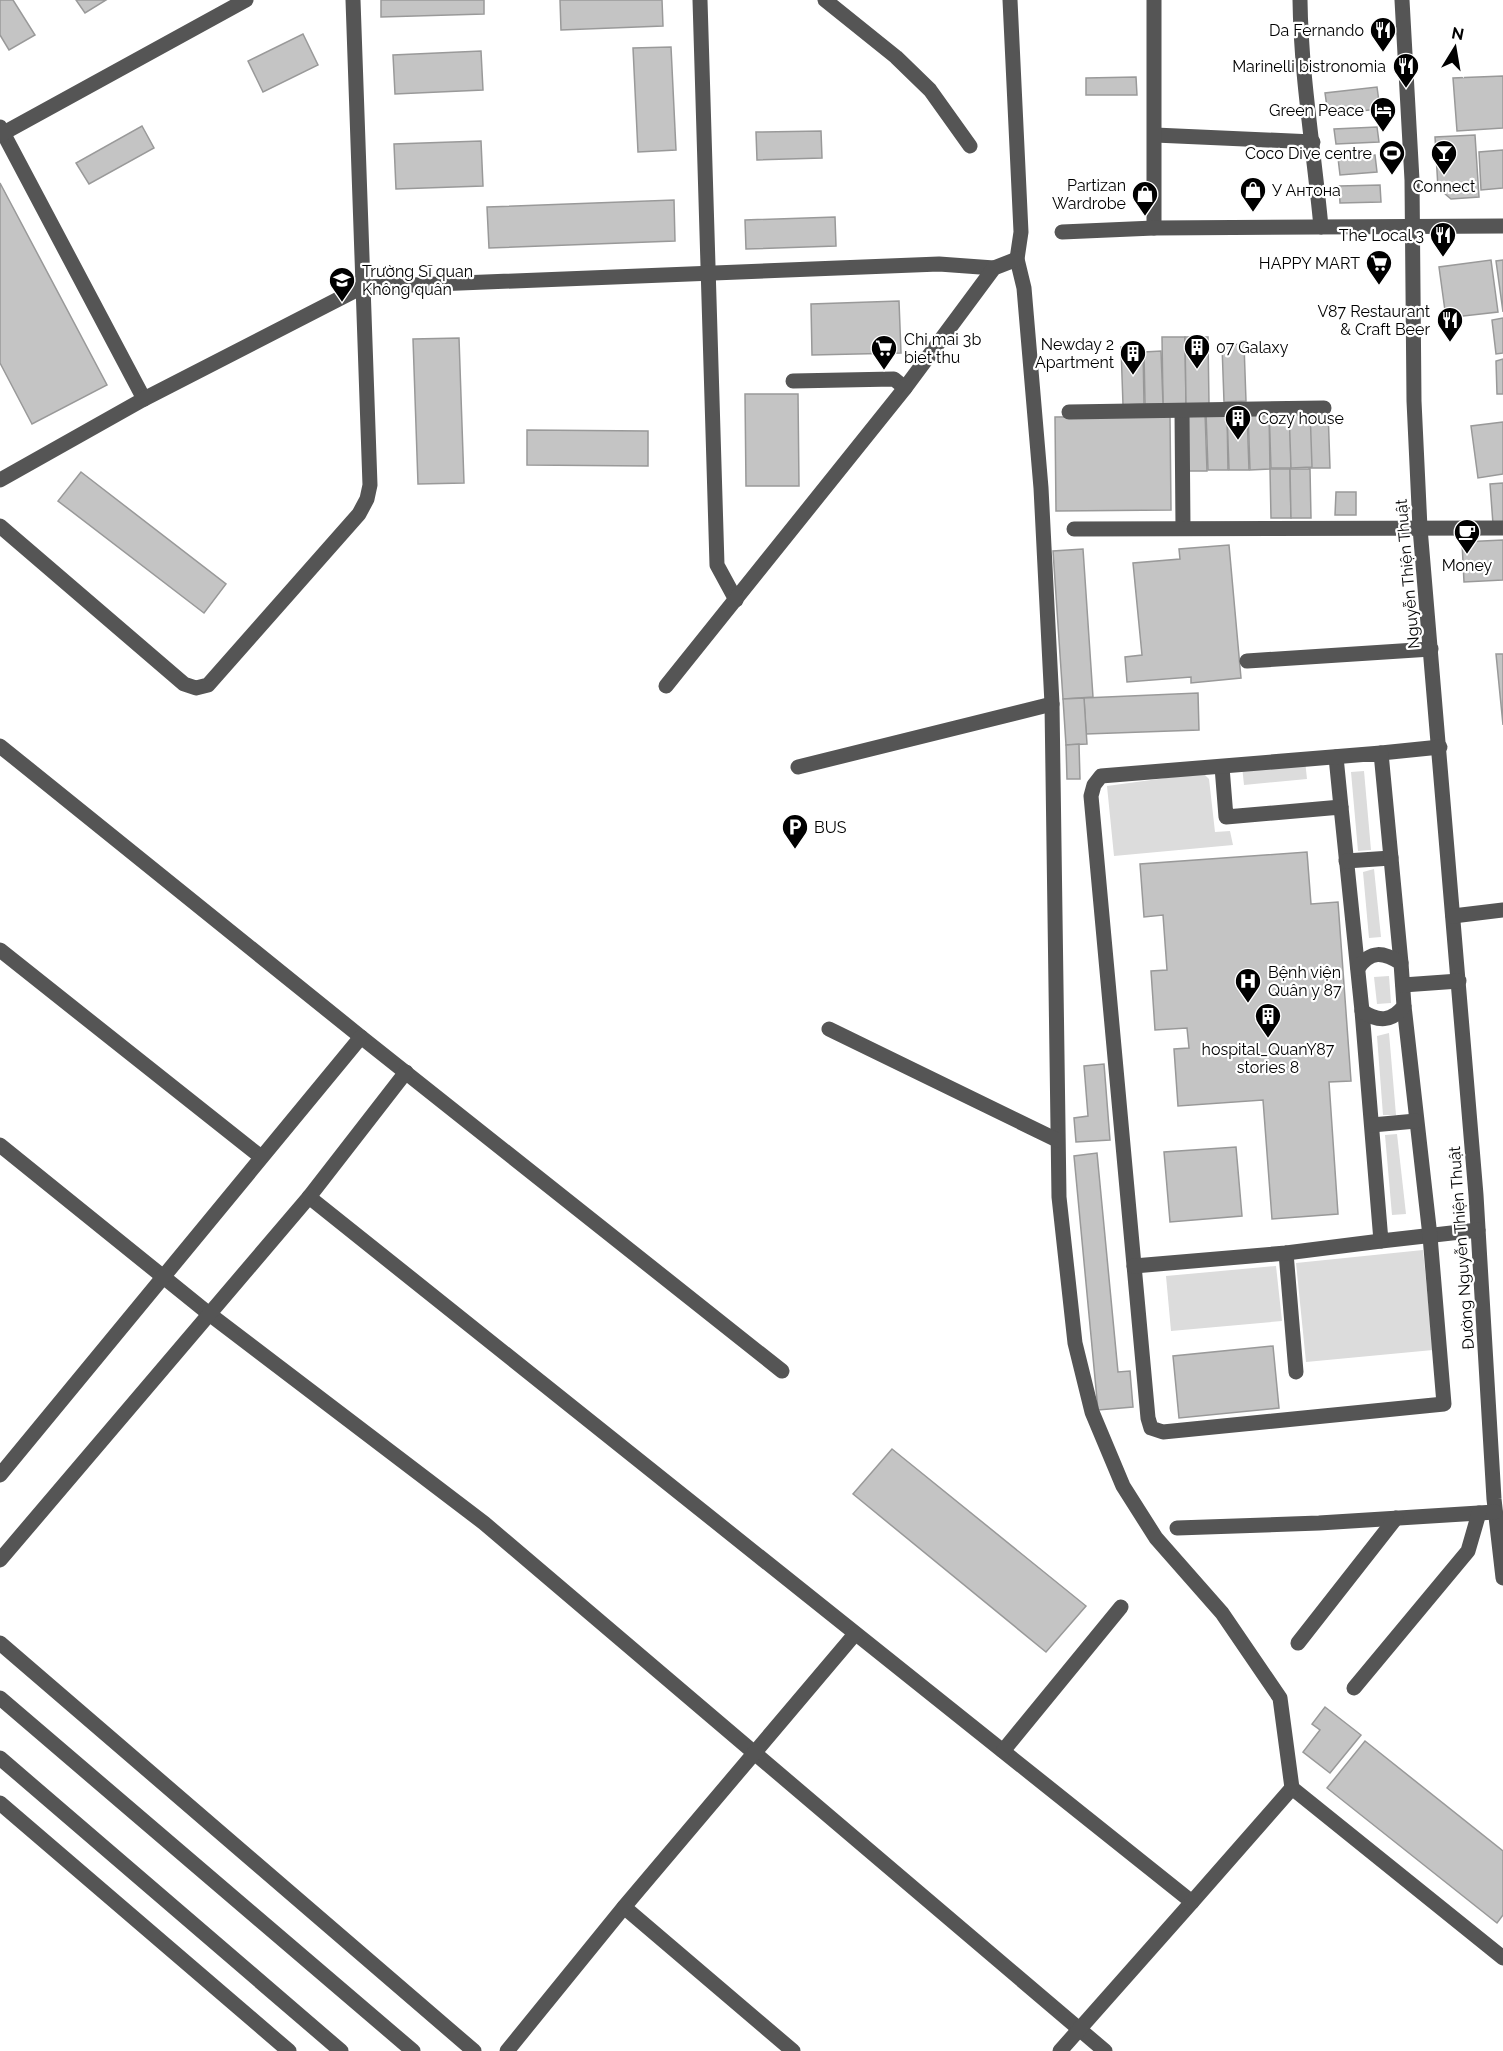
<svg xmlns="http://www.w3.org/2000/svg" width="1503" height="2051" viewBox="0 0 1503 2051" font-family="Raleway,sans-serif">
  <rect width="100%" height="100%" fill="#fff"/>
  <g fill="#dcdcdc">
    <path d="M1305,760L1307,779L1244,785L1242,766Z"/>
    <path d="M1364,771L1371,850L1358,851L1351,772Z"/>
    <path d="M1203,773L1209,779L1215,832L1230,831L1233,845L1114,856L1107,786Z"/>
    <path d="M1374,869L1381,937L1369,938L1363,872Z"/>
    <path d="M1389,976L1391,1003L1377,1004L1374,977Z"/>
    <path d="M1389,1033L1396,1115H1383L1377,1036Z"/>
    <path d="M1397,1134L1406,1214L1392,1215L1385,1135Z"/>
    <path d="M1423,1250L1433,1350L1306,1362L1296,1263Z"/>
    <path d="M1276,1266L1282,1321L1171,1331L1166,1276Z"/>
  </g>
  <g fill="#c4c4c4" stroke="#999" stroke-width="1.5">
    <path d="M0,0H13L35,35L9,50L0,35Z"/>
    <path d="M76,0H106L85,13Z"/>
    <path d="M381,0H484V14L381,17Z"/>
    <path d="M560,0H662L663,26L561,30Z"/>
    <path d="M303,34L318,65L263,92L248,61Z"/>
    <path d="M671,47L676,150L638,152L633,48Z"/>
    <path d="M481,51L483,90L395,94L393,55Z"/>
    <path d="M1503,76V128L1457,131L1453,78Z"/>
    <path d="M1136,77L1137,95H1086V78Z"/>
    <path d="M1377,87L1380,109L1328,114L1325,93Z"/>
    <path d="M142,126L154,148L89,184L76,163Z"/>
    <path d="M1377,127L1379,142L1336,144L1334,129Z"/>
    <path d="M821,131L822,158L757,160L756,132Z"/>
    <path d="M1475,135L1479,197L1451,199L1438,188L1435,137Z"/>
    <path d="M481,141L483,186L396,189L394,144Z"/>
    <path d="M1503,150V188L1481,190L1479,152Z"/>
    <path d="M1375,155L1377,172L1340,175L1338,158Z"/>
    <path d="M0,183L107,385L32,424L0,363Z"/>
    <path d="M1380,185L1381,202L1340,203L1339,186Z"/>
    <path d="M674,200L675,241L489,248L487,207Z"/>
    <path d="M835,217L836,246L746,249L745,220Z"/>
    <path d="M1491,260L1498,312L1446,318L1439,267Z"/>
    <path d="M1503,260V312L1496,261Z"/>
    <path d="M899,301L901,353L812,355L811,304Z"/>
    <path d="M1503,318V353L1496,354L1492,320Z"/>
    <path d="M1162,337H1185L1186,404H1163Z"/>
    <path d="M1185,337H1208L1209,404H1186Z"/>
    <path d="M459,338L464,483L418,484L413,339Z"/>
    <path d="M1244,344L1246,401L1224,402L1222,345Z"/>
    <path d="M1121,347H1143L1144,404L1123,405Z"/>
    <path d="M1161,351L1163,404H1145L1144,352Z"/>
    <path d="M1503,359V394H1497L1496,361Z"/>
    <path d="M745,394H798L799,486H746Z"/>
    <path d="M1290,409L1291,468H1271L1269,410Z"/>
    <path d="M1308,409H1328L1330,468H1309Z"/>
    <path d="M1310,409L1312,467L1291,468L1289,410Z"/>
    <path d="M1227,411L1228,470H1208L1206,412Z"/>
    <path d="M1247,411L1249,470H1229L1227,412Z"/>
    <path d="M1248,411H1269L1270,469L1250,470Z"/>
    <path d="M1205,412L1207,471H1186L1185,413Z"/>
    <path d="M1170,416L1171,510L1056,511L1055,417Z"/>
    <path d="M1503,422V474L1478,478L1471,426Z"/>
    <path d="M527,430L648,431V466L527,465Z"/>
    <path d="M1270,469H1290L1291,518H1271Z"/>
    <path d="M1290,469H1310L1311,518H1291Z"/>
    <path d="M81,472L226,584L204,613L58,501Z"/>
    <path d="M1503,483V523L1493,524L1490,484Z"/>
    <path d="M1336,492H1356V515H1335Z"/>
    <path d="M1503,540V580L1464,582L1462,542Z"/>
    <path d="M1229,545L1241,678L1191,683V677L1127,682L1125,657L1142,655L1133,563L1180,559L1179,549Z"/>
    <path d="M1083,549L1093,697L1063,699L1053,551Z"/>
    <path d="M1496,654H1503V725Z"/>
    <path d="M1198,693L1199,730L1086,734L1084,698Z"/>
    <path d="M1084,698L1087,744L1066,745L1063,699Z"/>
    <path d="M1079,744L1080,779H1067L1066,745Z"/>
    <path d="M1307,852L1311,904L1338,902L1351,1081L1329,1082L1338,1214L1272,1219L1263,1100L1178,1106L1174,1049L1189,1048L1187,1028L1155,1030L1151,971L1167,970L1163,915L1144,917L1140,864Z"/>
    <path d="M1104,1064L1110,1140L1076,1142L1074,1118L1088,1116L1084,1066Z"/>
    <path d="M1236,1147L1242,1216L1170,1222L1164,1152Z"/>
    <path d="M1097,1153L1118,1372L1130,1371L1133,1407L1098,1410L1074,1156Z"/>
    <path d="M1273,1346L1279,1408L1179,1418L1173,1356Z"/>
    <path d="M892,1449L1086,1606L1046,1652L853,1494Z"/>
    <path d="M1325,1707L1361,1735L1330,1773L1303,1752L1320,1730L1312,1724Z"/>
    <path d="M1365,1741L1503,1851V1915L1497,1923L1327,1788Z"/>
  </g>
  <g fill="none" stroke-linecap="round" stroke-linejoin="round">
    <g stroke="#555" stroke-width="15">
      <path d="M700,0L717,565L736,600"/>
      <path d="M825,0L896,57L930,90L970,146"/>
      <path d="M1010,0L1021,232L1017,259L1024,288L1041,488L1052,704L1059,1197L1075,1343L1092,1412L1123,1486L1156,1538L1222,1613L1280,1698L1292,1788L1503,1958"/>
      <path d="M1300,0C1301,76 1314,151 1321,227"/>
      <path d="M1402,0L1412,180L1414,401L1420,528L1476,1195L1494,1499L1503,1578"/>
      <path d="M0,127L144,399"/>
      <path d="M0,135L246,0"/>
      <path d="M1155,135L1313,142"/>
      <path d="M1154,228V0"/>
      <path d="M1062,232L1154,228L1503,226"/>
      <path d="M793,381L894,379L905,388"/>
      <path d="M1182,411L1183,528"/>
      <path d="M1069,412L1324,408"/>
      <path d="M0,480L144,399L362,287L939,264L994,268"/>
      <path d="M0,526L184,684L196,688L208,685L359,514L367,499L370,485L353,0"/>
      <path d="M1074,529L1503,528"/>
      <path d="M1247,661L1431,649"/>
      <path d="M666,686L905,388L994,268L1017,259"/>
      <path d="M0,746L361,1037L782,1371"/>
      <path d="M1381,753L1440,747"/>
      <path d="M1336,757L1341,807"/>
      <path d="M798,767L1052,704"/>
      <path d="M1222,767L1226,817L1341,807L1362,1011L1381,1241L1478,1230"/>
      <path d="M1346,861L1391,858"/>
      <path d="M1453,916L1503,910"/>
      <path d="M0,950L261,1157"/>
      <path d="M1401,963L1381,753L1101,776L1094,785L1091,796L1148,1418L1151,1428L1163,1432L1444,1404L1430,1236L1404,1006"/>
      <path d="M1358,968C1371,950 1383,952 1401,963L1404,1006C1392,1022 1378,1022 1362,1011"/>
      <path d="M1403,985L1459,981"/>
      <path d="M829,1029L1057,1140"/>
      <path d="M1372,1125L1416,1121"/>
      <path d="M0,1145L208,1313L484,1523L1105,2051"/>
      <path d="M309,1197L1192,1902L1060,2051"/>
      <path d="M1286,1253L1296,1372"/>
      <path d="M1134,1266L1286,1253L1381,1241"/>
      <path d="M0,1475L361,1037"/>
      <path d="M1177,1528L1319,1523L1495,1512"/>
      <path d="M0,1560L309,1197L406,1072"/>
      <path d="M0,1643L474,2051"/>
      <path d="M1298,1643L1396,1518"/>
      <path d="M1354,1688L1468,1551L1479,1513"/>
      <path d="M0,1698L413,2051"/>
      <path d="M1003,1751L1121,1607"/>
      <path d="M0,1758L341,2051"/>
      <path d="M0,1803L289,2051"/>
      <path d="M1192,1902L1292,1788"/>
      <path d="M624,1907L793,2051"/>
      <path d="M507,2051L624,1907L855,1634"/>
    </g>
  </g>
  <defs>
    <g id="restaurant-pin" transform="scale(1.35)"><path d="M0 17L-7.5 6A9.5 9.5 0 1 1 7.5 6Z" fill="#000" stroke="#fff"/><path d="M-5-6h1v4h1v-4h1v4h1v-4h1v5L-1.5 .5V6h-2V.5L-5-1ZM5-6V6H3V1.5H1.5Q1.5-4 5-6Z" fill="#fff"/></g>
    <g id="hotel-pin" transform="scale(1.35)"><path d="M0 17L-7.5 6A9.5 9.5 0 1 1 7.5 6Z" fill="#000" stroke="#fff"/><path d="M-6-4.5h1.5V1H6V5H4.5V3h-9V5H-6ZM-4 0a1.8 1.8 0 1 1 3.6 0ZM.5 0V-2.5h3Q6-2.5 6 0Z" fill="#fff"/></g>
    <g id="stadium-pin" transform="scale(1.35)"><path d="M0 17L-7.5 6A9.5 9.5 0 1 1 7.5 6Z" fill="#000" stroke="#fff"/><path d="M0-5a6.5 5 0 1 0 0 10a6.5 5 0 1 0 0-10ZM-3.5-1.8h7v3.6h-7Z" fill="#fff"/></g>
    <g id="bar-pin" transform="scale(1.35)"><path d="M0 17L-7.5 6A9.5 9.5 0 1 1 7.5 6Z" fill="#000" stroke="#fff"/><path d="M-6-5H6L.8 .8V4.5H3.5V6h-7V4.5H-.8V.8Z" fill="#fff"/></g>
    <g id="shop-pin" transform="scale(1.35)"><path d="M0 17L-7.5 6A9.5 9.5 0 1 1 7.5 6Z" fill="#000" stroke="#fff"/><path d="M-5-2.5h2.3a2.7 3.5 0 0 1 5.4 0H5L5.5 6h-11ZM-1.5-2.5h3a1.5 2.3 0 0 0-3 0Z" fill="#fff"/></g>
    <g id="supermarket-pin" transform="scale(1.35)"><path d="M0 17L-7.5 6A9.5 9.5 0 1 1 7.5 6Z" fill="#000" stroke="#fff"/><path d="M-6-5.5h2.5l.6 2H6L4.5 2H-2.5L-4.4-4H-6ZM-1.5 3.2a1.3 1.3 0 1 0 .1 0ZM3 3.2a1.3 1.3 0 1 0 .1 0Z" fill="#fff"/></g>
    <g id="university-pin" transform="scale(1.35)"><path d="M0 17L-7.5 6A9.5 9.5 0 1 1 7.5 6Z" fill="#000" stroke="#fff"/><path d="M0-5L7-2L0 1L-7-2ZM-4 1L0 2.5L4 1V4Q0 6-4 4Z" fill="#fff"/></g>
    <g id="building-pin" transform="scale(1.35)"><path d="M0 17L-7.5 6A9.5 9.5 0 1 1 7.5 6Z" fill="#000" stroke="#fff"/><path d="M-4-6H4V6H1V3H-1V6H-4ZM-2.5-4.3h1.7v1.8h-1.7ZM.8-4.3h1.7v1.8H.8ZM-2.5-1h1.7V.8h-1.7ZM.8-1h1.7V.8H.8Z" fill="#fff"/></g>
    <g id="cafe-pin" transform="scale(1.35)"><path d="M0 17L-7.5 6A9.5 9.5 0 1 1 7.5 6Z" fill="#000" stroke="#fff"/><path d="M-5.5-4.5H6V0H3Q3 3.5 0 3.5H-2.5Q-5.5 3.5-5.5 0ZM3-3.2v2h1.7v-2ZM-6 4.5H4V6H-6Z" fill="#fff"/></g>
    <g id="parking-pin" transform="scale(1.35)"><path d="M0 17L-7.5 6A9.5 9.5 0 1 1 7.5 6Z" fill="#000" stroke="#fff"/><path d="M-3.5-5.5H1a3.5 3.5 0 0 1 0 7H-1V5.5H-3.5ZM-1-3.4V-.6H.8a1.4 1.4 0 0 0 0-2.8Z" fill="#fff"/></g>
    <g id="hospital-pin" transform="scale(1.35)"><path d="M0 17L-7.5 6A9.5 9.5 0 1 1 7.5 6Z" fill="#000" stroke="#fff"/><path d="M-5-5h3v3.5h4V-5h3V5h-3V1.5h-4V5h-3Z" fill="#fff"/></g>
  </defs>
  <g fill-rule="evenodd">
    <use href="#restaurant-pin" x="1383" y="30"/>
    <use href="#restaurant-pin" x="1406" y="66"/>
    <use href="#hotel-pin" x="1383" y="110"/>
    <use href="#stadium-pin" x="1392" y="153"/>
    <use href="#bar-pin" x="1444" y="153"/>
    <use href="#shop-pin" x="1253" y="190"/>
    <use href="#shop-pin" x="1145" y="194"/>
    <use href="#restaurant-pin" x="1443" y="235"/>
    <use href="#supermarket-pin" x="1379" y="263"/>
    <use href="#university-pin" x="342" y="280"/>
    <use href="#restaurant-pin" x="1450" y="320"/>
    <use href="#building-pin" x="1197" y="347"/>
    <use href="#supermarket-pin" x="884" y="348"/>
    <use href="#building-pin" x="1133" y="353"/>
    <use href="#building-pin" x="1238" y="418"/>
    <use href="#cafe-pin" x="1467" y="532"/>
    <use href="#parking-pin" x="795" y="827"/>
    <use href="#hospital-pin" x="1248" y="981"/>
    <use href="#building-pin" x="1268" y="1016"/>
  </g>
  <g text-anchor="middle" stroke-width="4.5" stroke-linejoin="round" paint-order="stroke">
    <g font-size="16" fill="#000" stroke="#fff" text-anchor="end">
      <text x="1364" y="36">Da Fernando</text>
      <text x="1386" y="72">Marinelli bistronomia</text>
      <text x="1364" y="116">Green Peace</text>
      <text x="1372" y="159">Coco Dive centre</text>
      <text x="1126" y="191">Partizan<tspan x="1126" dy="18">Wardrobe</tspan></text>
      <text x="1444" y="192" text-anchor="middle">Connect</text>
      <text x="1272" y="196" text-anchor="start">У Антона</text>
      <text x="1424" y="241">The Local 3</text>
      <text x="1360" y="269">HAPPY MART</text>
      <text x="362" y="277" text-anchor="start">Trường Sĩ quan<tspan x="362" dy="18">Không quân</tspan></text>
      <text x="1430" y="317">V87 Restaurant<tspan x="1430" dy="18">&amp; Craft Beer</tspan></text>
      <text x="904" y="345" text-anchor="start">Chi mai 3b<tspan x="904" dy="18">biet thu</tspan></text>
      <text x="1114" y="350">Newday 2<tspan x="1114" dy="18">Apartment</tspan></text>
      <text x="1216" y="353" text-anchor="start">07 Galaxy</text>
      <text x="1258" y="424" text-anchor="start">Cozy house</text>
      <text x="1467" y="571" text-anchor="middle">Money</text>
      <text x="814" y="833" text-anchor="start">BUS</text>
      <text x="1268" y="978" text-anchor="start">Bệnh viện<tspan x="1268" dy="18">Quân y 87</tspan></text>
      <text x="1268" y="1055" text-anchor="middle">hospital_QuanY87<tspan x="1268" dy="18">stories 8</tspan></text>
    </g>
    <g font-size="16" fill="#000" stroke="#fff">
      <text transform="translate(1407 574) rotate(-95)" y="6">Nguyễn Thiện Thuật</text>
      <text transform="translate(1461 1248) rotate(-94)" y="6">Đường Nguyễn Thiện Thuật</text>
    </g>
  </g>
  <g transform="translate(1455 48) rotate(11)" stroke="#ffffff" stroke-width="4.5" paint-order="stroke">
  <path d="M0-4.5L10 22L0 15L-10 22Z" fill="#000000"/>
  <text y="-9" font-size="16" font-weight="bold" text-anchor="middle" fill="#000000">N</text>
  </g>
</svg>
